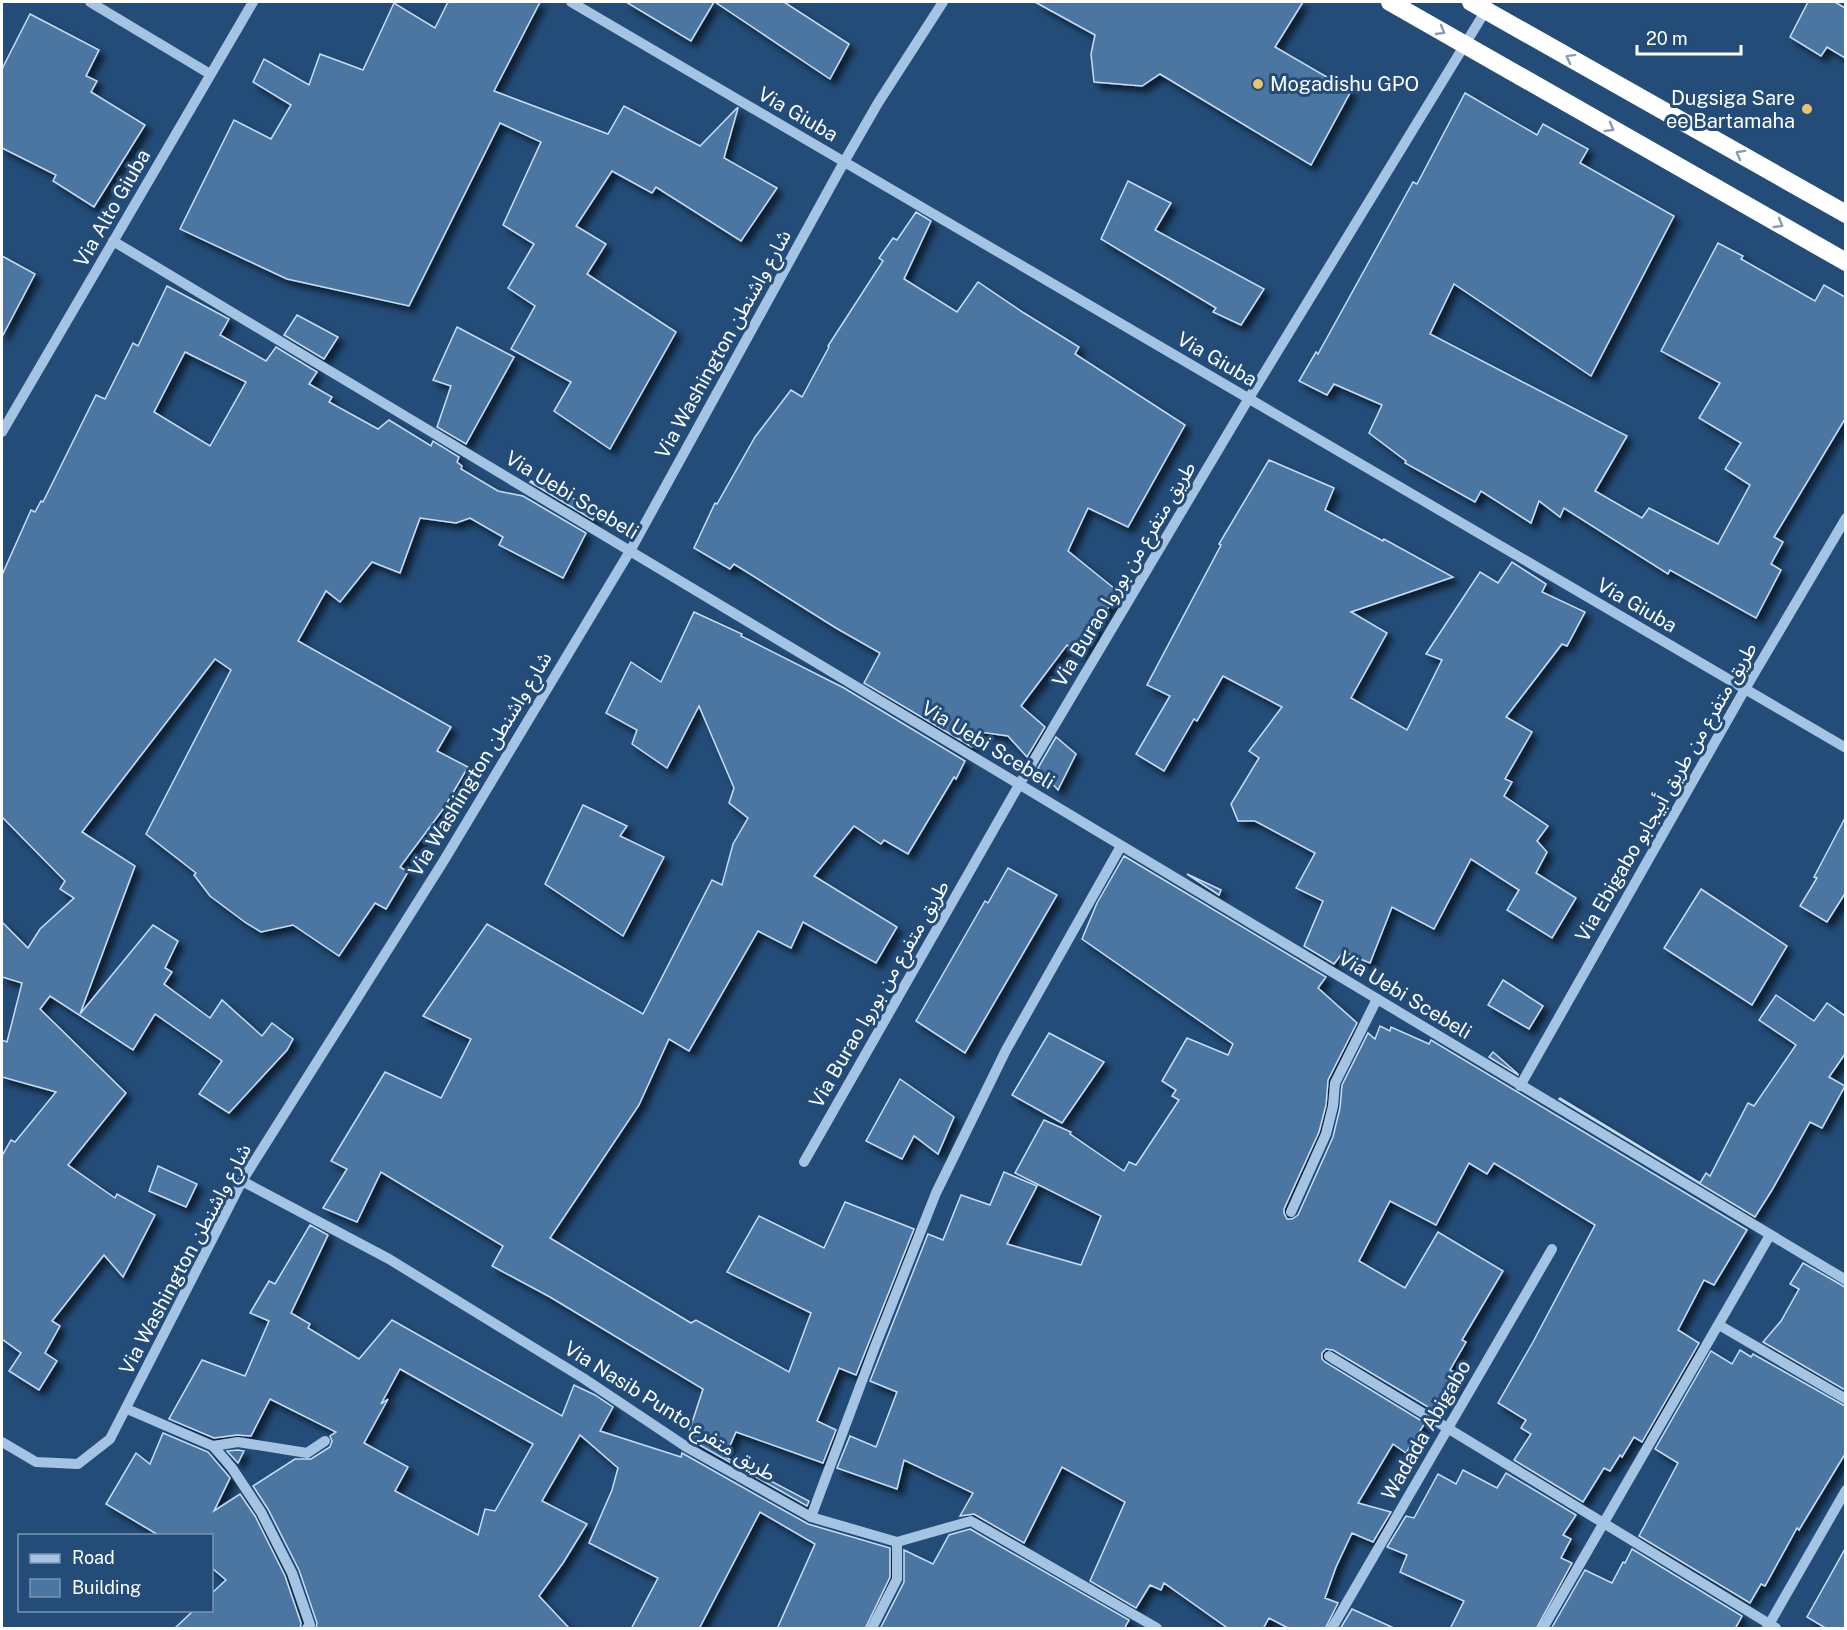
<svg xmlns="http://www.w3.org/2000/svg" width="1847" height="1630" viewBox="0 0 1847 1630" font-family="'Public Sans','Noto Sans Arabic',sans-serif">
  <defs>
    <filter id="shadow"><feDropShadow dx="5.5" dy="5.5" stdDeviation="3" flood-color="#0009"/></filter>
  </defs>
  <rect width="100%" height="100%" fill="#234c78"/>
  <g fill="#4b76a2" stroke="#c7ddf3" stroke-width="1.5" fill-rule="evenodd" filter="url(#shadow)">
    <path d="M448,2H540L494,91L608,134L624,106L700,146L737,108H738L724,158L777,188L741,241L656,187L652,193L612,171L576,226L606,244L587,274L676,332L610,449L554,411L571,382L511,349L535,306L508,288L534,244L503,225L541,142L500,123L409,306L287,279L180,229L234,120L271,139L291,105L253,82L264,59L309,85L320,54L363,70L394,3L435,28Z"/>
    <path d="M626,2H714L691,41Z"/>
    <path d="M715,2H784L849,44L830,79Z"/>
    <path d="M1035,2H1303L1275,47L1351,91L1311,165L1160,74L1142,86L1094,82L1091,54L1095,35Z"/>
    <path d="M1808,2H1835L1845,8V58L1827,47L1821,56L1790,37Z"/>
    <path d="M30,14L99,50L86,76L97,81L91,92L145,125L94,207L53,181L56,175L2,148V69Z"/>
    <path d="M1465,93L1537,135L1543,124L1588,149L1580,163L1674,216L1591,376L1454,284L1430,334L1627,436L1595,491L1642,518L1649,508L1718,544L1750,485L1725,469L1741,443L1699,418L1720,383L1661,351L1718,243L1743,256L1741,259L1815,301L1824,285L1845,297V419L1774,537L1783,542L1771,564L1781,570L1756,618L1670,570L1668,574L1564,508L1560,517L1539,501L1531,523L1481,491L1475,502L1405,463L1406,461L1369,433L1382,405L1334,384L1327,395L1299,381L1316,352L1318,354L1413,182L1417,184Z"/>
    <path d="M1128,181L1171,203L1155,230L1264,289L1241,325L1213,312L1216,308L1101,239Z"/>
    <path d="M916,212L931,221L904,279L957,312L978,282L1024,313L1079,347L1075,354L1185,425L1128,527L1088,508L1068,551L1120,593L1094,626L1098,629L1079,655L1067,645L1021,706L1045,727L1027,757L1008,736L980,732L972,747L864,683L880,653L836,628L734,564L730,569L694,548L715,503L717,504L755,437L791,390L802,397L829,347L828,346L883,261L879,258L893,238L897,240Z"/>
    <path d="M2,256L35,274L2,337Z"/>
    <path d="M167,286L229,319L220,335L266,361L276,347L317,372L309,384L332,397L329,402L378,429L389,420L431,446L433,441L459,457L457,462L462,466L461,469L498,491L523,496L586,533L563,578L499,545L503,537L470,518L456,523L420,518L400,573L372,562L340,602L326,591L298,641L451,727L437,751L468,767L444,808L400,867L408,872L386,909L375,903L339,956L293,925L261,932L246,923L210,896L194,875L196,873L146,834L231,670L215,659L82,832L135,866L80,1014L153,925L178,941L165,968L172,972L164,984L210,1018L222,1000L262,1036L272,1023L293,1039L287,1050L229,1113L199,1094L222,1061L155,1014L133,1050L50,996L40,1009L126,1093L68,1165L115,1198L117,1194L155,1215L123,1277L104,1255L52,1321L60,1326L45,1353L57,1361L39,1390L9,1371L21,1353L2,1339V1156L11,1140L15,1142L56,1092L2,1077V1040L7,1042L22,983L2,977V922L28,948L40,929L74,898L60,889L65,881L2,817V575L31,510L35,512L41,501L43,502L96,395L105,399L133,343L138,346ZM185,352L246,382L210,446L154,412Z"/>
    <path d="M297,315L338,337L324,359L284,335Z"/>
    <path d="M457,327L514,357L466,444L437,427L451,386L433,380Z"/>
    <path d="M1269,460L1334,488L1325,510L1383,541L1384,539L1453,577L1351,612L1387,633L1351,698L1407,730L1442,660L1426,654L1480,572L1498,583L1512,562L1546,584L1542,592L1585,612L1567,646L1562,644L1506,717L1532,732L1505,779L1512,782L1504,796L1548,826L1537,841L1547,852L1536,873L1576,898L1552,938L1507,910L1519,890L1471,859L1434,929L1392,907L1370,963L1343,952L1334,964L1304,946L1323,901L1296,888L1315,853L1255,821H1238L1231,804L1259,758L1249,751L1282,707L1223,676L1197,721L1194,719L1164,771L1136,754L1170,696L1147,685L1221,545L1219,544Z"/>
    <path d="M531,481L598,509L593,520L530,482Z"/>
    <path d="M694,612L742,634L741,636L844,688L965,761L956,779L954,777L908,854L884,840L881,844L854,826L814,876L897,927L876,963L803,922L791,948L758,931L689,1051L669,1039L639,1105L550,1238L691,1323L696,1320L789,1372L811,1313L727,1272L759,1216L824,1248L845,1202L914,1229L856,1375L839,1368L817,1421L836,1430L823,1463L736,1432L725,1457L809,1501L807,1506L687,1438L703,1389L550,1297L492,1266L503,1246L381,1172L357,1222L323,1208L347,1169L331,1161L385,1072L441,1098L471,1039L423,1016L487,924L643,1014L712,880L722,885L733,844L748,818L729,803L734,788L699,706L667,768L632,744L637,730L606,713L631,662L661,682Z"/>
    <path d="M1056,737L1076,754L1058,790L1038,768Z"/>
    <path d="M583,805L627,826L620,836L664,857L623,936L545,884Z"/>
    <path d="M1845,818V895H1844L1827,922L1800,906L1817,878L1814,877Z"/>
    <path d="M1124,856L1326,977L1318,988L1357,1023L1328,1080L1326,1105L1319,1132L1284,1209V1213L1287,1219H1292L1298,1215L1333,1137L1340,1108L1342,1085L1368,1033L1375,1039L1380,1026L1390,1031L1391,1027L1429,1044L1431,1040L1747,1230L1714,1285L1704,1280L1678,1330L1699,1343L1642,1442L1634,1437L1622,1457L1620,1455L1610,1471L1604,1468L1583,1502L1514,1460L1531,1434L1521,1428L1526,1420L1498,1403L1533,1342L1595,1225L1494,1163L1487,1174L1469,1163L1436,1225L1390,1201L1359,1261L1405,1288L1438,1232L1503,1271L1462,1340L1466,1342L1450,1370L1458,1374L1441,1405L1437,1403L1433,1410L1333,1350L1326,1349L1322,1353V1359L1325,1362L1425,1423L1406,1453L1393,1444L1358,1503L1391,1512L1373,1542L1352,1533L1336,1567L1325,1598L1338,1603L1325,1629H1290L1269,1618L1263,1629H1229L1164,1583L1161,1590L1150,1585L1136,1608L1090,1581L1125,1502L1062,1467L1024,1543L974,1514L960,1516L973,1493L904,1460L897,1489L837,1468L850,1436L876,1447L897,1392L870,1381L928,1234L943,1240L961,1195L990,1205L1004,1172L1037,1186L1007,1244L1081,1265L1101,1216L1015,1173L1044,1120L1071,1132L1070,1134L1124,1171L1129,1162L1136,1165L1179,1100L1172,1096L1176,1090L1162,1081L1187,1038L1228,1055L1233,1044L1082,939L1097,903Z"/>
    <path d="M1008,868L1057,895L965,1053L916,1021L985,901L988,903Z"/>
    <path d="M1187,874L1221,890L1219,895Z"/>
    <path d="M1701,889L1787,946L1752,1005L1664,948Z"/>
    <path d="M1503,980L1543,1006L1529,1029L1488,1005Z"/>
    <path d="M1776,995L1814,1021L1827,1003L1845,1016V1054L1829,1077L1845,1086L1822,1128L1810,1122L1772,1190L1755,1217L1559,1099L1560,1098L1700,1183L1706,1173L1710,1176L1748,1103L1754,1106L1796,1045L1759,1020Z"/>
    <path d="M1049,1033L1104,1062L1062,1123L1012,1095Z"/>
    <path d="M1493,1052L1518,1074V1075L1489,1057Z"/>
    <path d="M900,1079L954,1117L938,1154L914,1136L902,1159L866,1141Z"/>
    <path d="M158,1166L197,1184L186,1207L149,1191Z"/>
    <path d="M310,1225L328,1235L291,1313L310,1324L308,1328L359,1359L392,1320L562,1416L574,1385L595,1395L613,1407L600,1431L681,1457L682,1453L808,1524L890,1548V1577L865,1629H777L815,1544L760,1512L699,1629H631L658,1578L589,1543L612,1490L618,1468L580,1435L542,1501L587,1524L563,1563L539,1596L570,1629H316L317,1623L299,1570L268,1509L253,1486L295,1459H311L330,1447L332,1441L330,1436L336,1432L270,1399L251,1436L237,1435L214,1438L169,1419L202,1360L245,1376L269,1321L250,1313L269,1281L275,1284ZM400,1369L533,1444L495,1511L485,1509L478,1535L395,1491L408,1467L364,1443L388,1399L381,1404Z"/>
    <path d="M1803,1263L1845,1287V1390L1763,1342L1781,1321L1799,1289L1790,1284Z"/>
    <path d="M1740,1350L1751,1357L1753,1354L1845,1406V1454L1799,1530L1797,1528L1765,1586L1761,1584L1750,1603L1639,1536L1678,1463L1655,1449L1711,1351L1732,1364Z"/>
    <path d="M163,1433L208,1452L226,1473L230,1478L214,1511L240,1494L255,1516L285,1576L301,1623L300,1629H174L193,1611H212V1593L226,1580L212,1568V1536H160L106,1504L136,1453L150,1464Z"/>
    <path d="M238,1450L244,1451L238,1463L227,1451Z"/>
    <path d="M1463,1470L1497,1488L1506,1473L1576,1515L1563,1535L1571,1539L1561,1558L1572,1563L1536,1629H1450L1464,1601L1400,1572L1407,1555L1387,1547L1406,1516L1414,1518L1438,1474L1456,1484Z"/>
    <path d="M970,1529L1129,1620L1124,1629H880L904,1582V1550L933,1564L949,1535Z"/>
    <path d="M1632,1549L1742,1616L1735,1629H1551L1585,1570L1612,1583L1623,1562L1625,1563Z"/>
    <path d="M1845,1549V1629H1827L1807,1617Z"/>
    <path d="M1352,1609L1396,1629H1340Z"/>
  </g>
  <g fill="none" stroke-linecap="round" stroke-linejoin="round">
    <g stroke="#a5c4e4" stroke-width="10">
      <path d="M90,2L210,74"/>
      <path d="M571,2L1846,748"/>
      <path d="M113,241L1846,1280"/>
      <path d="M2,432L253,2"/>
      <path d="M1520,1086L1745,689L1846,518"/>
      <path d="M804,1162L1019,785L1249,398L1486,10"/>
      <path d="M242,1181L389,1259L583,1378L688,1448L811,1517L897,1542L971,1521L1157,1628"/>
      <path d="M1291,1212L1326,1134L1333,1106L1335,1083L1377,999"/>
      <path d="M1719,1325L1846,1399"/>
      <path d="M1329,1356L1776,1628"/>
      <path d="M127,1409L213,1446L232,1468L261,1512L292,1573L310,1625L307,1628"/>
      <path d="M2,1442L36,1462L78,1464L110,1439L242,1181L443,862L630,551L844,162L878,103L943,2"/>
      <path d="M213,1446L238,1442L307,1453L325,1441"/>
      <path d="M811,1517L874,1349L936,1193L1006,1050L1121,846"/>
      <path d="M872,1628L897,1579V1542"/>
      <path d="M1332,1628L1552,1249"/>
      <path d="M1543,1628L1770,1235"/>
      <path d="M1767,1628L1846,1490"/>
    </g>
    <g stroke="#fff" stroke-width="18">
      <path d="M1390,2L1846,262"/>
      <path d="M1471,2L1846,214"/>
    </g>
  </g>
  <defs><path id="oneway-chevron" d="M-2-3.5L2.5 0L-2 3.5" fill="none" stroke-width="1.6" stroke-linecap="round" stroke-linejoin="round" transform="scale(1.5)"/></defs>
  <g stroke="#869db5">
    <use href="#oneway-chevron" transform="translate(1441 31) rotate(30)"/>
    <use href="#oneway-chevron" transform="translate(1570 58) rotate(-151)"/>
    <use href="#oneway-chevron" transform="translate(1610 128) rotate(30)"/>
    <use href="#oneway-chevron" transform="translate(1740 154) rotate(-151)"/>
    <use href="#oneway-chevron" transform="translate(1779 224) rotate(30)"/>
  </g>
  <g fill="#eec268" stroke="#234c78" stroke-width="2">
    <circle cx="1258" cy="84" r="6"/>
    <circle cx="1807" cy="109" r="6"/>
  </g>
  <g text-anchor="middle" stroke-width="6" stroke-linejoin="round" paint-order="stroke">
    <g font-size="20" fill="#fff" stroke="#234c78" text-anchor="start">
      <text x="1270" y="91">Mogadishu GPO</text>
      <text x="1795" y="105" text-anchor="end">Dugsiga Sare<tspan x="1795" dy="23">ee Bartamaha</tspan></text>
    </g>
    <g font-size="20" fill="#fff" stroke="#234c78">
      <text transform="translate(798 114) rotate(30)" y="7">Via Giuba</text>
      <text transform="translate(112 208) rotate(-60)" y="7">Via Alto Giuba</text>
      <text transform="translate(723 344) rotate(-61)" y="7">Via Washington شارع واشنطن</text>
      <text transform="translate(1217 359) rotate(30)" y="7">Via Giuba</text>
      <text transform="translate(572 495) rotate(31)" y="7">Via Uebi Scebeli</text>
      <text transform="translate(1124 574) rotate(-59)" y="7">Via Burao طريق متفرع من بوروا</text>
      <text transform="translate(1637 605) rotate(30)" y="7">Via Giuba</text>
      <text transform="translate(988 745) rotate(31)" y="7">Via Uebi Scebeli</text>
      <text transform="translate(480 764) rotate(-59)" y="7">Via Washington شارع واشنطن</text>
      <text transform="translate(1666 792) rotate(-60)" y="7">Via Ebigabo طريق متفرع من طريق أبيجابو</text>
      <text transform="translate(879 994) rotate(-60)" y="7">Via Burao طريق متفرع من بوروا</text>
      <text transform="translate(1405 995) rotate(31)" y="7">Via Uebi Scebeli</text>
      <text transform="translate(185 1259) rotate(-62)" y="7">Via Washington شارع واشنطن</text>
      <text transform="translate(670 1411) rotate(32)" y="7">Via Nasib Punto طريق متفرع</text>
      <text transform="translate(1426 1430) rotate(-60)" y="7">Wadada Abigabo</text>
    </g>
  </g>
  <rect width="1847" height="1630" fill="none" stroke="#ffffff" stroke-width="6"/>
  <rect x="18" y="1534" width="195" height="78" fill="#234c78" stroke="#7b94ae" stroke-width="1.5"/>
  <rect x="30" y="1554" width="30" height="9" fill="#a5c4e4" stroke="#7b94ae" stroke-width="1.5"/>
  <text x="72" y="1564" font-size="18" fill="#ffffff">Road</text>
  <rect x="30" y="1579" width="30" height="18" fill="#4b76a2" stroke="#7b94ae" stroke-width="1.5"/>
  <text x="72" y="1594" font-size="18" fill="#ffffff">Building</text>
  <path d="M1637 45v9h104v-9" fill="none" stroke="#ffffff" stroke-width="3"/>
  <text x="1646" y="45" font-size="18" fill="#ffffff" stroke="#234c78" stroke-width="4.5" paint-order="stroke">20 m</text>
</svg>
